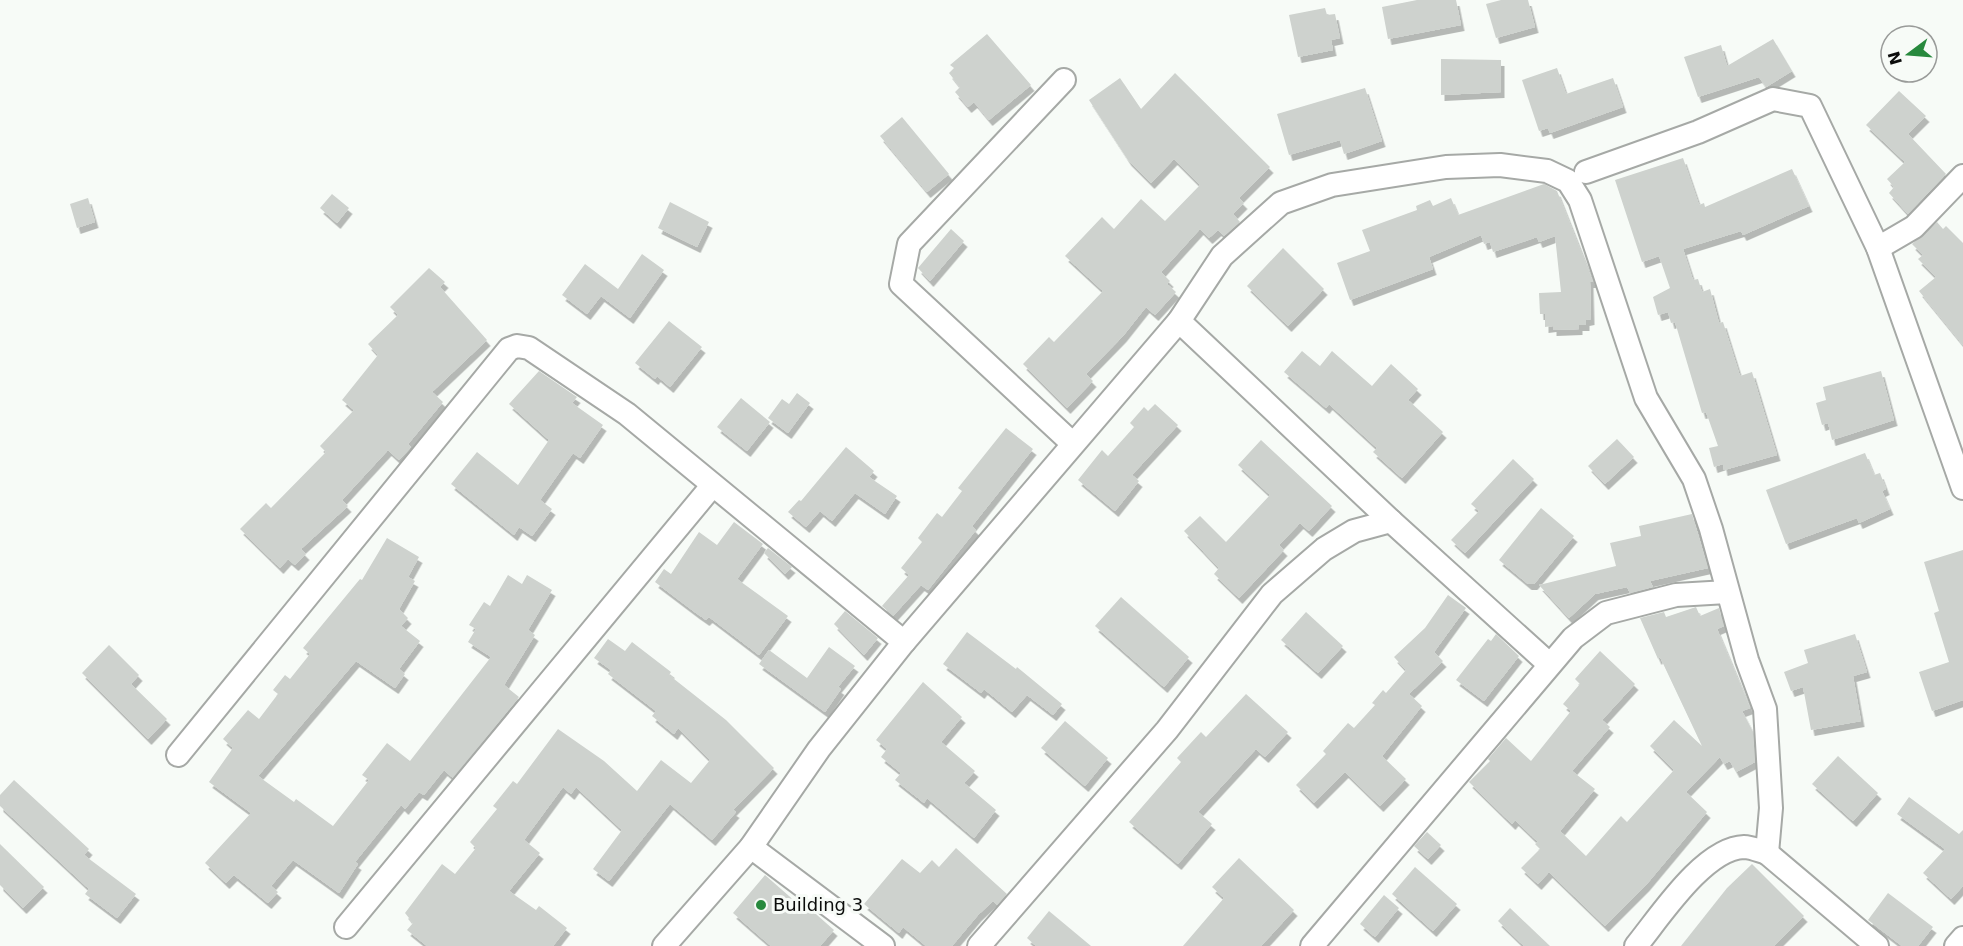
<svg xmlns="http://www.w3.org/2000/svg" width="1963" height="946" viewBox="0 0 1963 946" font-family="'DejaVu Sans',sans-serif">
  <defs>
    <filter id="shadow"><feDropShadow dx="3.5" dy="6" stdDeviation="0" flood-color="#0004"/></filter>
  </defs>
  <rect width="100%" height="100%" fill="#f7fbf7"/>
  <g fill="#ced2ce" filter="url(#shadow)">
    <path d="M1417,0H1456L1461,25L1388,39L1382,7Z"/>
    <path d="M1501,0H1528L1535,27L1496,38L1486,4Z"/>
    <path d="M1325,8L1327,15L1335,14L1340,38L1331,40L1333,50L1298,57L1289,15Z"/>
    <path d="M987,34L1031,85L989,120L974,102L968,107L955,92L960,87L949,73L954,68L950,65Z"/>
    <path d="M1773,39L1792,71L1766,87L1759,77L1698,97L1684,57L1721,45L1727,66Z"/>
    <path d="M1441,59L1501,60V92L1441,95Z"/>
    <path d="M1557,68L1566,94L1613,78L1623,107L1550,133L1548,128L1539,131L1522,80Z"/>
    <path d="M1175,73L1270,167L1239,198L1244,203L1233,214L1240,222L1224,236L1218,230L1209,238L1200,229L1161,272L1170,281L1167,284L1176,292L1155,315L1146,307L1123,336L1086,374L1093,381L1067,408L1023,364L1049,337L1054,342L1103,291L1065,256L1102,217L1114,229L1141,199L1165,221L1200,185L1174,159L1151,183L1128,160L1089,100L1120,78L1141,109Z"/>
    <path d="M1365,88L1382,141L1344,154L1340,140L1289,155L1277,114Z"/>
    <path d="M1899,91L1926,116L1908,134L1946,174L1908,214L1889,193L1894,187L1887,179L1905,162L1866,125Z"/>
    <path d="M902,117L949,174L927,192L880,136Z"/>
    <path d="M1683,158L1699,205L1704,203L1705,207L1792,169L1809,206L1743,235L1741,231L1683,249L1693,280L1698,279L1702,292L1710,289L1719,323L1723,322L1740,376L1752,372L1777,455L1724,470L1723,464L1714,467L1709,448L1718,446L1706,412L1702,413L1675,322L1671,323L1668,312L1658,315L1653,297L1670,288L1659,256L1642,262L1615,180Z"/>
    <path d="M1544,184L1557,191L1593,282H1590L1591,319L1586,320V325H1579V329L1553,330V326L1545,327V314H1540L1539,293L1561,292L1555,236L1539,242L1537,237L1493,252L1490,242L1484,244L1481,235L1429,257L1433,269L1350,300L1337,263L1370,251L1362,230L1417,210L1416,206L1430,200L1433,206L1451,198L1458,215Z"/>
    <path d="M332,194L349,208L337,223L320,208Z"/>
    <path d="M88,198L95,222L77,228L70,204Z"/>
    <path d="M670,202L709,222L697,247L658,228Z"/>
    <path d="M1937,222L1943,229L1946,226L1963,243V345L1919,291L1936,277L1918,259L1923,255L1912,244Z"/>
    <path d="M951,229L964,241L930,281L918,268Z"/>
    <path d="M1283,248L1324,289L1288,326L1247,286Z"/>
    <path d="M642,254L664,270L630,318L601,296L587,314L562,295L585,264L618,289Z"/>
    <path d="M429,268L445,282L440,287L487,340L432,392L443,402L408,444L411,447L399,460L388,450L342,500L348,506L301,549L306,554L295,565L288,559L280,568L240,529L266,503L271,508L326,452L320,446L354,410L342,400L378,355L368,344L398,315L390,307Z"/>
    <path d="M669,321L702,347L670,387L657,376L655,379L635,363Z"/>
    <path d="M1302,351L1320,366L1332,351L1372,386L1391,364L1418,389L1408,400L1443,432L1402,478L1373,452L1377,448L1329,404L1326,408L1284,372Z"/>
    <path d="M539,371L574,395L577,397L572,403L603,425L580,458L573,453L540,500L552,509L532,536L519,527L514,535L451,484L477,452L518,485L549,440L509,404Z"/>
    <path d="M1881,371L1894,420L1832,440L1828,423L1822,425L1816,403L1826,400L1823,387Z"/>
    <path d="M797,393L810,403L788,433L768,418L782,399L789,404Z"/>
    <path d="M741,398L770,422L747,451L717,427Z"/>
    <path d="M1155,404L1178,425L1132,475L1139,481L1115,511L1078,480L1102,450L1108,456L1134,427L1130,423L1144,407L1148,411Z"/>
    <path d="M1006,428L1033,449L972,526L976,530L928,590L921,585L893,616L882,606L909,575L901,568L922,542L918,538L937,513L942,517L962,491L958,488Z"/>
    <path d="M1617,439L1634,457L1605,484L1588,466Z"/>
    <path d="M1261,440L1332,506L1309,531L1300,523L1279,545L1284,550L1239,598L1214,574L1219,568L1184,531L1200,516L1226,542L1270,495L1238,465Z"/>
    <path d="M846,447L874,471L869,477L897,496L885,514L855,493L832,521L820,511L806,527L788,512L799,500L801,501Z"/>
    <path d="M1865,453L1874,475L1880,473L1886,489L1882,491L1890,509L1859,523L1857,518L1786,544L1766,490Z"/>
    <path d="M1513,459L1534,479L1465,553L1451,540L1479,511L1471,504Z"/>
    <path d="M1541,508L1574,536L1534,584H1528L1499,560Z"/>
    <path d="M1692,514L1708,568L1650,581L1653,587L1630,593L1627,587L1595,594L1569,618L1539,585L1616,566L1610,543L1641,536L1639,526Z"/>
    <path d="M734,522L763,544L737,579L788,616L759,655L709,617L706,620L696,613L655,582L664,569L671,574L699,532L717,545Z"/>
    <path d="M387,538L419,557L408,577L415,581L399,609L408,618L401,626L420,641L399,669L405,674L395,688L356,661L258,776L294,802L296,799L333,826L369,780L362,775L387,743L410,761L491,657L468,642L476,629L469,625L484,602L490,606L508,575L522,584L527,575L552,590L528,630L535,635L504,685L519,697L453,778L444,770L424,795L419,792L405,809L401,805L355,862L358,864L339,893L293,860L271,886L278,892L268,903L234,875L226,883L205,863L251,813L209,782L233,748L223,739L248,710L259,719L278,694L273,690L285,675L290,679L310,654L303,648L360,579L362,580Z"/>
    <path d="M768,548L792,567L785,574L764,553Z"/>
    <path d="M1963,550V700L1932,711L1919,672L1949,662L1934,613L1939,611L1924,562Z"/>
    <path d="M1448,595L1466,608L1434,652L1443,661L1409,694L1422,706L1382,756L1406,779L1380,806L1345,772L1314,803L1296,785L1326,754L1323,751L1348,723L1354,728L1375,705L1372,703L1383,690L1386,693L1406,670L1394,657L1425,628Z"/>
    <path d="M1121,597L1189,657L1164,687L1095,626Z"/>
    <path d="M1696,607L1700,616L1719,608L1724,626L1717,629L1750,708L1742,711L1753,732L1755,762L1736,772L1730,761L1724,764L1720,757L1686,792L1707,812L1646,885L1605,926L1549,872L1538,884L1521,868L1540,849L1535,844L1538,842L1515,820L1512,824L1469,782L1490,761L1488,759L1506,738L1531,761L1571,711L1563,704L1580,684L1575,679L1600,651L1635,684L1602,720L1610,727L1572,771L1595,789L1560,831L1586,856L1621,816L1627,822L1674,770L1650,746L1674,720L1702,746L1660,657L1658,659L1640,618L1664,612L1666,617Z"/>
    <path d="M845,611L878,638L864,655L834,624Z"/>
    <path d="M1306,612L1343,646L1318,673L1281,640Z"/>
    <path d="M967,632L1016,669L1017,667L1062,704L1053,715L1027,695L1012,712L984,689L981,693L943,664Z"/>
    <path d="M1496,634L1519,656L1484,701L1456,680L1488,639L1491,641Z"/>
    <path d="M1855,634L1867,672L1853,676L1861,721L1811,730L1803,687L1791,691L1784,672L1808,663L1804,650Z"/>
    <path d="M608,639L625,651L632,642L671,672L669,675L726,720L774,768L733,810L736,812L712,840L670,804L609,881L593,869L622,830L576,787L571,794L563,787L524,840L540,853L509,891L536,910L539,906L567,928L553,946H427L407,930L413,923L405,913L442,864L455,874L476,848L470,842L497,809L493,806L513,781L517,784L558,729L604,761L637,791L661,760L691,783L710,760L678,728L674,734L652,716L656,711L608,674L611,670L594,658Z"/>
    <path d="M109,645L139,675L131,684L167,719L148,739L82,673Z"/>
    <path d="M829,647L855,666L838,687L841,689L825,712L759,664L769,650L807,678Z"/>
    <path d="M923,682L962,717L941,742L975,771L964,783L996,810L974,838L927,798L924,803L895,780L901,773L881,757L887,749L876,740Z"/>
    <path d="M1246,694L1288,732L1265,757L1256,749L1198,812L1212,824L1178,864L1129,822L1181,762L1177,758L1201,732L1206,737Z"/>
    <path d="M1065,721L1108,758L1085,786L1041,748Z"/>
    <path d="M1838,756L1878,793L1853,821L1812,784Z"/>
    <path d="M14,780L89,849L84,855L136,894L117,918L85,894L89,889L0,806V795Z"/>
    <path d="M1909,797L1959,834L1963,830V886L1951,899L1923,873L1945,849L1897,814Z"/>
    <path d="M1427,832L1441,845L1428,859L1414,846Z"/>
    <path d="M0,844L44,887L23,908L0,885Z"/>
    <path d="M956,848L1007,894L997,905L993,901L978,915L952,946H926L903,927L899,933L864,904L902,859L920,873L932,860L939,867Z"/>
    <path d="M1239,858L1294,910L1261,946H1183L1224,898L1212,887Z"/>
    <path d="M1752,864L1804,916L1774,946H1681L1727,888Z"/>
    <path d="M1415,867L1457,904L1433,931L1392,894Z"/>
    <path d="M765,875L805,910L808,907L834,930L820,946H771L733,913Z"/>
    <path d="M1888,893L1933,927L1918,946H1902L1868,920Z"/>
    <path d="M1384,895L1399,908L1375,937L1360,924Z"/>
    <path d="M1510,908L1550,946H1524L1498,921Z"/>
    <path d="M1049,911L1091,946H1036L1027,938Z"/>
  </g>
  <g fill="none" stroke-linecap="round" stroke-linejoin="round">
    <g stroke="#a6a9a6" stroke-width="26">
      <g id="minor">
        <path d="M1064,80L909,244L901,284L1072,443"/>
        <path d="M1586,172L1698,132L1773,99L1810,106L1878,248L1963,488"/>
        <path d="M1878,248L1914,227L1963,176"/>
        <path d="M1179,321L1391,521L1549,664"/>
        <path d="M178,755L509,349L517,346L529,348L627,414L904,642"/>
        <path d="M751,847L883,946"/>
        <path d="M346,927L712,486"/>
        <path d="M664,946L751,847L819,749L904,642L1179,321L1222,256L1281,203L1332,185L1446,167L1500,165L1547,171L1568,181L1580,200L1646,398L1694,479L1711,529L1747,660L1765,709L1771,808L1767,853L1877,946"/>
        <path d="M979,946L1167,730L1272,594L1324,549L1354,531L1391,521"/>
        <path d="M1312,946L1573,638L1606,613L1676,595L1727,592"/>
        <path d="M1636,946C1659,918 1704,848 1744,847C1751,847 1760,851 1767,853"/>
        <path d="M1956,946L1963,938"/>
      </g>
    </g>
    <use href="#minor" stroke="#fff" stroke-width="22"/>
  </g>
  <circle fill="#27893d" stroke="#f7fbf7" stroke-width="2" cx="761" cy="905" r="6"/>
  <g text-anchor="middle" stroke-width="6" stroke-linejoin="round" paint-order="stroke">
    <g font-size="18" fill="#0b0c0b" stroke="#f7fbf7" text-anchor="start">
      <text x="773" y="911">Building 3</text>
    </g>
  </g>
  <g transform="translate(1909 54) rotate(254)"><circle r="28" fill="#f7fbf7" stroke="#999b99" stroke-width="1.5"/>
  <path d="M0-4.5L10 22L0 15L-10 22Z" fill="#27893d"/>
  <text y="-9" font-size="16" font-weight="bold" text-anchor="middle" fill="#0b0c0b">N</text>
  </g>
</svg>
